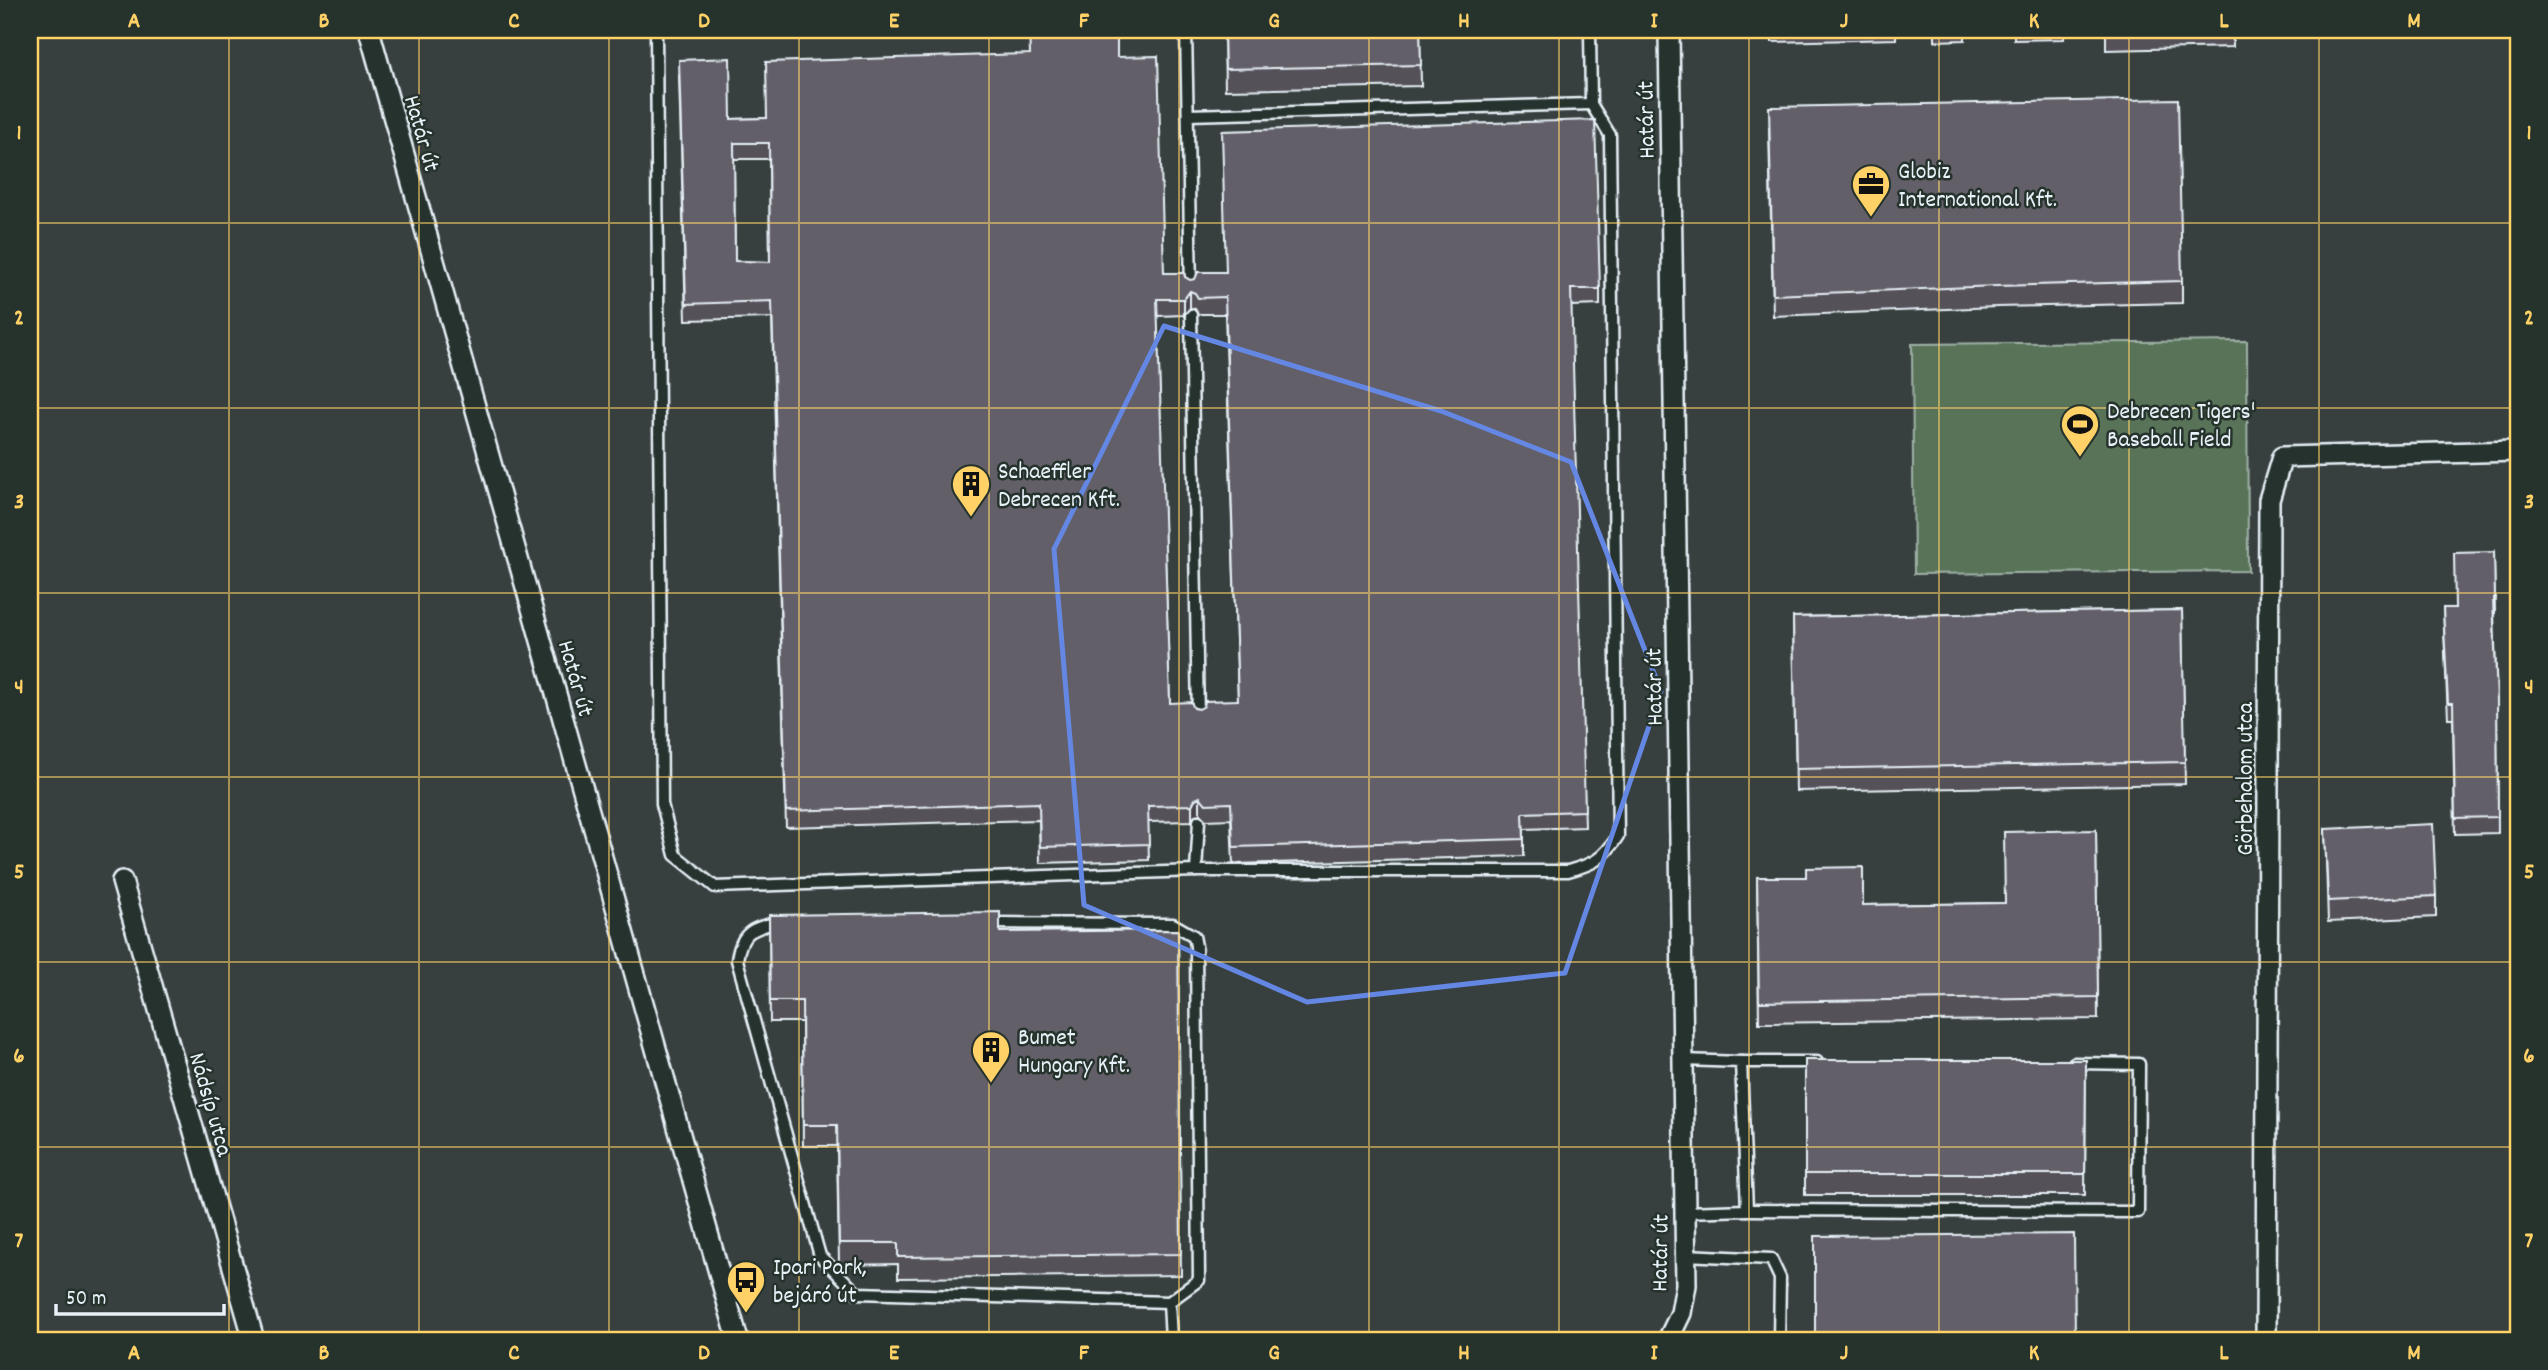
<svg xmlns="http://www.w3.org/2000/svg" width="2548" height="1370" viewBox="0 0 2548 1370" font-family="Dekko,sans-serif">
  <rect width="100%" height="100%" fill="#38403f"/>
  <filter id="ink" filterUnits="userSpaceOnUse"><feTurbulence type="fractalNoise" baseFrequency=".0143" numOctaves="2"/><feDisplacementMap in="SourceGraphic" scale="14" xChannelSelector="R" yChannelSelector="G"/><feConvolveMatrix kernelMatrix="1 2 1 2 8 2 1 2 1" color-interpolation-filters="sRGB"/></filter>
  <g filter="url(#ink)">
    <path fill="#597358" stroke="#a0b2a8" stroke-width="2" d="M2247,341L2248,571L1914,574L1912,344Z"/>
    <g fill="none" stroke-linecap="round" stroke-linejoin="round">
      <g stroke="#e8f1f8" stroke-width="15">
        <g id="service">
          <path d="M656,30L662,804L675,855L715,887L1196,871L1199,821"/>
          <path d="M1186,30L1191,289"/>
          <path d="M1188,115L1591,104"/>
          <path d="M1191,315L1198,718"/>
          <path d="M1196,871H1568C1594,864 1603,859 1618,836L1610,135L1591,104L1590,30"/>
          <path d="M779,922L1173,924L1194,936L1196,946L1199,1280L1169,1302L857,1293L820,1256L737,960C741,931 753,928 779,922Z"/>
          <path d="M1683,1060L1741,1062L1747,1210L1685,1212"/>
          <path d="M1741,1062H1817"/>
          <path d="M1747,1210L2138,1212L2139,1064L2074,1063"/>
          <path d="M1685,1255L1771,1259L1780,1278L1779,1340"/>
          <path d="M1169,1302L1171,1340"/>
        </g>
      </g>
      <g stroke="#e8f1f8" stroke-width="24">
        <g id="minor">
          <path d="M369,30L738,1340"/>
          <path d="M122,881L254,1340"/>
          <path d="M1668,1340L1681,1313L1686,1285L1669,30"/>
          <path d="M2266,1340L2269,500L2282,457L2518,451"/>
        </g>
      </g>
      <use href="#service" stroke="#26332d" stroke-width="10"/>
      <use href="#minor" stroke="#26332d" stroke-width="19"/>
    </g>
    <g fill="#555159" stroke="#e8f1f8" stroke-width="2" fill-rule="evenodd">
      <path d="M1224,30H1420L1421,86L1225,90Z"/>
      <path d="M1772,30H1896V39L1772,42Z"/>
      <path d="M1935,30H1965V40L1935,41Z"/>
      <path d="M2014,30H2064V39L2014,40Z"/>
      <path d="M2106,30H2233V47L2106,50Z"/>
      <path d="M1117,57L1164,273L1185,277L1190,280L1600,289V305L1571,306L1585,827L1524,829V856L1233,864L1231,819L1206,820L1200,814L1195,815L1192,821L1148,822L1149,860L1040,863L1039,820L786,827L772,318L686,320L679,76L731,119L767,118ZM734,159H769L770,262L735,261ZM1190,308L1195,309L1198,314H1225L1238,700L1199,709L1170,703L1157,316L1184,315Z"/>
      <path d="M1769,128L2182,281V303L1997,307L1773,316Z"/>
      <path d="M2494,552L2495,613H2494L2497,701L2498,833L2455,834L2453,718H2448L2443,608H2455Z"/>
      <path d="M2182,610L2185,784L1796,791L1793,617Z"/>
      <path d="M2325,829L2436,896V917L2328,922Z"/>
      <path d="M2096,830L2098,1019L1759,1023L1757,877L1863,905L2004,903Z"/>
      <path d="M769,915L1000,932L1178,930L1181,1275L898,1278V1264L839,1265L837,1146H803L802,1022H770Z"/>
      <path d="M1805,1060H2086L2085,1195H1805Z"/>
    </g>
    <g fill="#454249" stroke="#e8f1f8" stroke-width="2">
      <path d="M1190,291V308L1184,315V299Z"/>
      <path d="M1200,797V814L1195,815L1192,821V805L1195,799Z"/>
    </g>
    <g fill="#635e68" stroke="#e8f1f8" stroke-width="2" fill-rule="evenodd">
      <path d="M1029,30H1117V57L1158,56L1164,273H1184L1185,277L1190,280L1195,279L1198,272H1226L1222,131L1595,120L1600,289H1571L1585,811L1523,813L1524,839L1233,847L1231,803L1206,804L1200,797L1195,799L1192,805L1148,806L1149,844L1040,847L1039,803L786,811L772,301L686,304L679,60L730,58L731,119L767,118L766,62L1030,54ZM734,143H769L770,262L735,261ZM1190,291L1195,293L1198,298L1225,297L1238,700L1205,701L1204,706L1199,709L1194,708L1191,702L1170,703L1157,299H1184Z"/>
      <path d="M1224,30H1420L1421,65L1225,69Z"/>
      <path d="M2178,99L2182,281L1997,286L1773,295L1769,107Z"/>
      <path d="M2494,552L2495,598H2493L2497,701L2498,817L2455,818L2453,703H2448L2443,608H2455L2454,553Z"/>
      <path d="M2182,610L2185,762L1796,769L1793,617Z"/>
      <path d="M2433,824L2436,896L2328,901L2325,829Z"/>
      <path d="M2096,830L2098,997L1759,1002L1757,877H1806V868L1863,867V905L2005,903L2004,832Z"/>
      <path d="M1000,912V932L1178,930L1181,1254L898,1257V1243H839L837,1125H803L802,1001H770L769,915Z"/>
      <path d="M1805,1060H2086L2085,1174H1805Z"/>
      <path d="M2074,1234L2075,1340H1815V1236Z"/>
    </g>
  </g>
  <path fill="none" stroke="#6487e3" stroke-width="5" stroke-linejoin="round" d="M1164,326L1441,411L1571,462L1661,691L1565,973L1307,1002L1084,905L1054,549Z"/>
  <path fill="none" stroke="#ffd166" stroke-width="2" stroke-opacity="0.55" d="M229,30V1340M419,30V1340M609,30V1340M799,30V1340M989,30V1340M1179,30V1340M1369,30V1340M1559,30V1340M1749,30V1340M1939,30V1340M2129,30V1340M2319,30V1340M30,223H2518M30,408H2518M30,593H2518M30,777H2518M30,962H2518M30,1147H2518"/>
  <defs>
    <g id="office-pin" transform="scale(2.0125)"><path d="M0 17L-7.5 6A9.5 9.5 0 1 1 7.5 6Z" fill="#ffd166" stroke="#26332d"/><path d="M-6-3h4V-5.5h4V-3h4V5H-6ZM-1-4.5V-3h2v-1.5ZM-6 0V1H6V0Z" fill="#111"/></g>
    <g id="stadium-pin" transform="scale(2.0125)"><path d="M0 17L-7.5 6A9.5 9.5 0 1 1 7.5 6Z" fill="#ffd166" stroke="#26332d"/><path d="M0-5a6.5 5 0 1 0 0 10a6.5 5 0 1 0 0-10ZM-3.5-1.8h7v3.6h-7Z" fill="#111"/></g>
    <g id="building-pin" transform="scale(2.0125)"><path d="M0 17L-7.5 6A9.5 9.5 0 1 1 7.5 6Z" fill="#ffd166" stroke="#26332d"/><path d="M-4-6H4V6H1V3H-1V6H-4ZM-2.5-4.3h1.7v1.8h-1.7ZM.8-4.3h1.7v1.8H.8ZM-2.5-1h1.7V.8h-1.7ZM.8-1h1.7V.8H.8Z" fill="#111"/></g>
    <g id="bus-pin" transform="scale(2.0125)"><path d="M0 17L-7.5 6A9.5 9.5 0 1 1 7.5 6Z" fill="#ffd166" stroke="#26332d"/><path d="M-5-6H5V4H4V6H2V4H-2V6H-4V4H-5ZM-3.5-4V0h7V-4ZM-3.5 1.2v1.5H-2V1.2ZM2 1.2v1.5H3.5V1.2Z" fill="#111"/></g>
  </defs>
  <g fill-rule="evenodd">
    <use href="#office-pin" x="1871" y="184"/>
    <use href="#stadium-pin" x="2080" y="424"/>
    <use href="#building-pin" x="971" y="484"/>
    <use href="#building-pin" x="991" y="1050"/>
    <use href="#bus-pin" x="746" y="1280"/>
  </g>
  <g text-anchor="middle" stroke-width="5" stroke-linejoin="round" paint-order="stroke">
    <g font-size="24" fill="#e8f1f8" stroke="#26332d">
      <text transform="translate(1645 120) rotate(-91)" y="8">Határ út</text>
      <text transform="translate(423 133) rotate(74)" y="8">Határ út</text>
      <text transform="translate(577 678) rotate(74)" y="8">Határ út</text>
      <text transform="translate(1653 687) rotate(-91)" y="8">Határ út</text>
      <text transform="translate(2244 779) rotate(-90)" y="8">Görbehalom utca</text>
      <text transform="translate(212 1104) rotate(74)" y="8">Nádsíp utca</text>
      <text transform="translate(1659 1253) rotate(-89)" y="8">Határ út</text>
    </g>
    <g font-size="24" fill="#e8f1f8" stroke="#26332d" text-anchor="start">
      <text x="1898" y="178">Globiz<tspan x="1898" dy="28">International Kft.</tspan></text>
      <text x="2107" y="418">Debrecen Tigers'<tspan x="2107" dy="28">Baseball Field</tspan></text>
      <text x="998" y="478">Schaeffler<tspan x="998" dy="28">Debrecen Kft.</tspan></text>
      <text x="1018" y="1044">Bumet<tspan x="1018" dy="28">Hungary Kft.</tspan></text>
      <text x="773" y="1274">Ipari Park,<tspan x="773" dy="28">bejáró út</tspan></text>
    </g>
  </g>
  <rect width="2548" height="1370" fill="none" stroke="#26332d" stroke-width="77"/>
  <path d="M56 1304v10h168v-10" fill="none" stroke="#e8f1f8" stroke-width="3.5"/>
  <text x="66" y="1304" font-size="21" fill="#e8f1f8" stroke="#26332d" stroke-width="5" paint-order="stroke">50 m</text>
  <rect x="38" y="38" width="2472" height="1294" fill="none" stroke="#ffd166" stroke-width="2.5"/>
  <g font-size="23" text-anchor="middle" font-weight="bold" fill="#ffd166">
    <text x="134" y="27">A</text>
    <text x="324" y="27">B</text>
    <text x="514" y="27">C</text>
    <text x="704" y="27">D</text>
    <text x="894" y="27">E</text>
    <text x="1084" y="27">F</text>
    <text x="1274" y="27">G</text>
    <text x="1464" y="27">H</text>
    <text x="1654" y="27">I</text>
    <text x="1844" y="27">J</text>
    <text x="2034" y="27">K</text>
    <text x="2224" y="27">L</text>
    <text x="2414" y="27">M</text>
    <text x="19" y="139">1</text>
    <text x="2529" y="139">1</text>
    <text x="19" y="324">2</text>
    <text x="2529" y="324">2</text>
    <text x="19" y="508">3</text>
    <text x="2529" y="508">3</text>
    <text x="19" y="693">4</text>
    <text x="2529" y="693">4</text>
    <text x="19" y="878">5</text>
    <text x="2529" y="878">5</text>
    <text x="19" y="1062">6</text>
    <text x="2529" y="1062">6</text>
    <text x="19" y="1247">7</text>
    <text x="2529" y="1247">7</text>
    <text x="134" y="1359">A</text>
    <text x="324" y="1359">B</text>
    <text x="514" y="1359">C</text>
    <text x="704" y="1359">D</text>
    <text x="894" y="1359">E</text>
    <text x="1084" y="1359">F</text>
    <text x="1274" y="1359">G</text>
    <text x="1464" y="1359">H</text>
    <text x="1654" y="1359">I</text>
    <text x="1844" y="1359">J</text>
    <text x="2034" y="1359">K</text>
    <text x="2224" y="1359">L</text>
    <text x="2414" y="1359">M</text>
  </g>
</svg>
